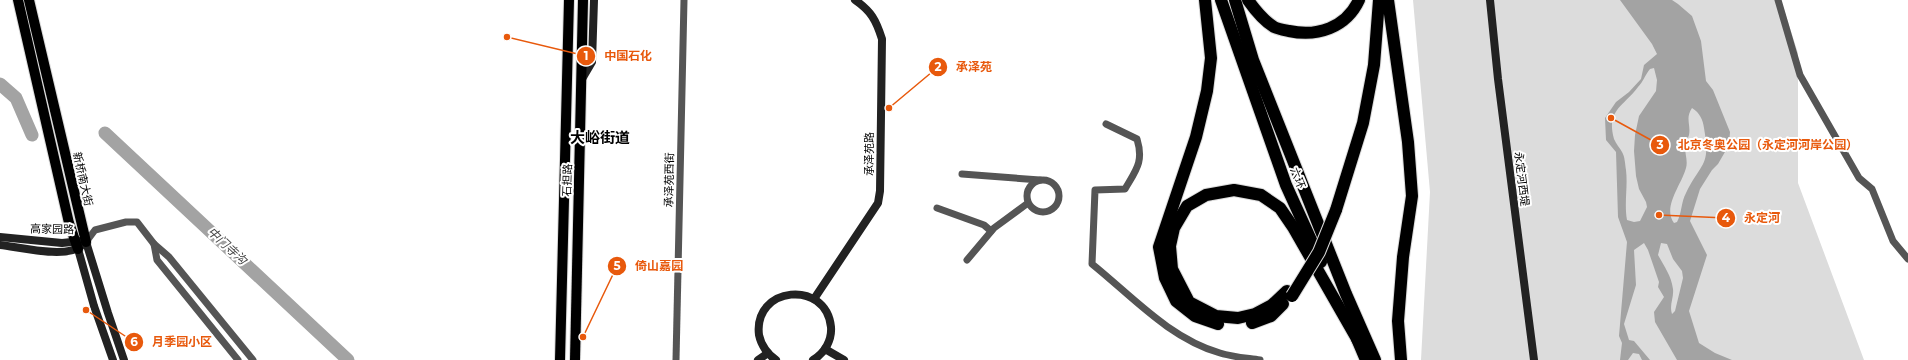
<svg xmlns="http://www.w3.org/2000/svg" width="1908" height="360" viewBox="0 0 1908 360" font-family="Montserrat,'Noto Sans SC',sans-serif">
  <rect width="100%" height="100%" fill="#fff"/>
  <path fill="#dcdcdc" d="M1413,0H1781L1798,53V183L1864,360H1421L1430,192Z"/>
  <path fill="#a3a3a3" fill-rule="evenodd" d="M1620,0H1672L1678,4L1692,16L1701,41L1706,81L1713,90L1730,132L1729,145L1718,164L1712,170L1700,189L1690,221L1707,255L1689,311L1699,343L1715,353L1732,360H1677L1655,322L1654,312L1664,297L1658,287L1659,282L1648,250L1644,243L1634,250L1636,285L1624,324L1629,340L1634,341L1650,360H1642L1639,354L1633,353L1628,360H1620L1622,343L1619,336L1627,242L1618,217L1616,152L1606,140L1605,118L1616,102L1629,92L1641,79L1644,65L1657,54L1652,44ZM1654,68L1657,80L1656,91L1639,116L1635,135L1634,151L1636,176L1639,189L1646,202L1647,207L1640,221L1634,222L1627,220C1624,203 1628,187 1626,170C1625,164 1625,157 1622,152C1620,148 1616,144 1614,139C1606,110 1623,107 1638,87C1643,82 1645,75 1650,69ZM1692,108C1700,113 1703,120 1704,128C1711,167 1701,162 1686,193C1681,202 1682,213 1677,222L1674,223C1662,207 1682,184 1686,168C1688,161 1685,154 1685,147C1685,143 1688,139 1689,135C1691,125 1685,118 1692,108ZM1661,243L1667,244L1673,259L1682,271L1683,278L1675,311L1672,314C1669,305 1674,298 1673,289C1671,275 1665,268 1658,255Z"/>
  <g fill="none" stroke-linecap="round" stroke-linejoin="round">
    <g stroke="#a3a3a3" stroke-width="13">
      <path d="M0,84L16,98L32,135"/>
      <path d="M105,133L348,360"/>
    </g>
    <g stroke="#dbdbdb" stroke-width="12">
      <g id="primary">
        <path d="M18,0L69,223L78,249"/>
        <path d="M29,0L86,242"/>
        <path d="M560,360L569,0"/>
        <path d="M575,360L583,0"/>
      </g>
    </g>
    <g stroke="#dbdbdb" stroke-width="14">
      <g id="highway">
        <path d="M1205,0L1211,58L1207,91L1196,137L1159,247L1165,278L1176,301L1195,316L1218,324"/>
        <path d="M1221,0L1286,185L1321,262"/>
        <path d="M1235,0L1253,60L1346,294L1375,360"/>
        <path d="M1248,0C1255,10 1263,20 1274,27C1278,29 1284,30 1289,31C1317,37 1346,28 1359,0"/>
        <path d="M1388,0L1408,142L1412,196L1403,257L1398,321L1401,360"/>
        <path d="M1336,210L1363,123L1374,65L1379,0"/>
        <path d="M1287,291L1272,305L1255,314L1238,318L1216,316L1189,302L1172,269L1170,246L1174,228L1187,206L1206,195L1234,190L1261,195L1280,208L1293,227L1360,344"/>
        <path d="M1252,323L1271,316L1283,304"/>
        <path d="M1357,339L1366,360"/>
      </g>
    </g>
    <g stroke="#555" stroke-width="7">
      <path d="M1778,0L1800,75L1859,178L1872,189L1893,241L1908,259"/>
      <path d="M1106,124L1137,139C1144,162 1136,170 1125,189L1095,190L1092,264C1133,297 1169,338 1220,353C1233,357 1247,358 1260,360"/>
      <path d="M962,174L1040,180"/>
      <circle cx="1043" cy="196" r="16"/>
      <path d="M937,208L984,225L991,231"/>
      <path d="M86,242L95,230L126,222H137L154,244L169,257L253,360"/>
      <path d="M154,244L157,260L238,360"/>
      <path d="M967,260L994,228L1028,203"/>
      <path d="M676,360L684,0"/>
    </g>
    <g stroke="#222" stroke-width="8">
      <path d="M1490,0L1498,79L1534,360"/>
      <path d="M582,79L592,62L594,0"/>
      <path d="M0,237L62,243L81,241"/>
      <path d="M86,242L108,313L124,360"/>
      <path d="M0,245C19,247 66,259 81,246"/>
      <path d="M78,249L94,306L113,360"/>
      <path d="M814,299L878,203L880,191L882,39C876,20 871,11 855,0"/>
      <path d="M825,349L844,360"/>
      <path d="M758,360L768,353"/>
      <path d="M776,360C768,355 761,345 759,335C753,286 826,279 831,327C832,340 825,353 813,360"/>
    </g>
    <use href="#primary" stroke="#000" stroke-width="10"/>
    <use href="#highway" stroke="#000" stroke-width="12"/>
    <g stroke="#dbdbdb" stroke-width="14" stroke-linecap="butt">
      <path id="highway-bridge" d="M1292,296L1319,252L1336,210"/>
    </g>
    <use href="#highway-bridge" stroke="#000" stroke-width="12"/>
  </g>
  <g text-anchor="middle" stroke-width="4" stroke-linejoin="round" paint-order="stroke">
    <g font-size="11" fill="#000" stroke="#fff">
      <text transform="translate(869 154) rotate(-90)" y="4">承泽苑路</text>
      <text transform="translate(1298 178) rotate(68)" y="4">六环</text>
      <text transform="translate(83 179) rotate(77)" y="4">新桥南大街</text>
      <text transform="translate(1522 179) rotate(83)" y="4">永定河西堤</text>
      <text transform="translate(567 180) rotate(-88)" y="4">石担路</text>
      <text transform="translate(669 180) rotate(-89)" y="4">承泽苑西街</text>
      <text transform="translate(52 229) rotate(1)" y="4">高家园路</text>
    </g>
    <g font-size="12" font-style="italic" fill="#444" stroke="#fff">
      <text transform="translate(227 246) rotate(43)" y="4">中门寺沟</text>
    </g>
    <g font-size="15" font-weight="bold" fill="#000" stroke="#fff">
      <text x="600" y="143">大峪街道</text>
    </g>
  </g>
  <path fill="none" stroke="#e8590c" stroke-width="1.5" d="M507 37L586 56M889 108L938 67M1611 118L1660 145M1659 215L1726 218M583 337L617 266M86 310L134 342"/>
  <g fill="#e8590c" stroke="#fff" stroke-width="1.5">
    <circle cx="507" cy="37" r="4"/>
    <circle cx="889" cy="108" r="4"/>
    <circle cx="1611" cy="118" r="4"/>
    <circle cx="1659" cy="215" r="4"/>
    <circle cx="583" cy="337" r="4"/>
    <circle cx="86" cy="310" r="4"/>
    <circle cx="586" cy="56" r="10"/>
    <circle cx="938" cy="67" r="10"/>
    <circle cx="1660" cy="145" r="10"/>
    <circle cx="1726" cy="218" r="10"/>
    <circle cx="617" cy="266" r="10"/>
    <circle cx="134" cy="342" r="10"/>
  </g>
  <g font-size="12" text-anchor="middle" font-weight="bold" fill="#fff">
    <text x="586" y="60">1</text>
    <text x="938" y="71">2</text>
    <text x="1660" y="149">3</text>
    <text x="1726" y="222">4</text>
    <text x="617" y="270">5</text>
    <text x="134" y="346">6</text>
  </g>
  <g font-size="12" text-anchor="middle" font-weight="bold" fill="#e8590c" stroke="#fff" stroke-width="4" stroke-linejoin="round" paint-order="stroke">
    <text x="628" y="60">中国石化</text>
    <text x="974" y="71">承泽苑</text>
    <text x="1768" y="149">北京冬奥公园（永定河河岸公园）</text>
    <text x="1762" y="222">永定河</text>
    <text x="659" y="270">倚山嘉园</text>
    <text x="182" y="346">月季园小区</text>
  </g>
</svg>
